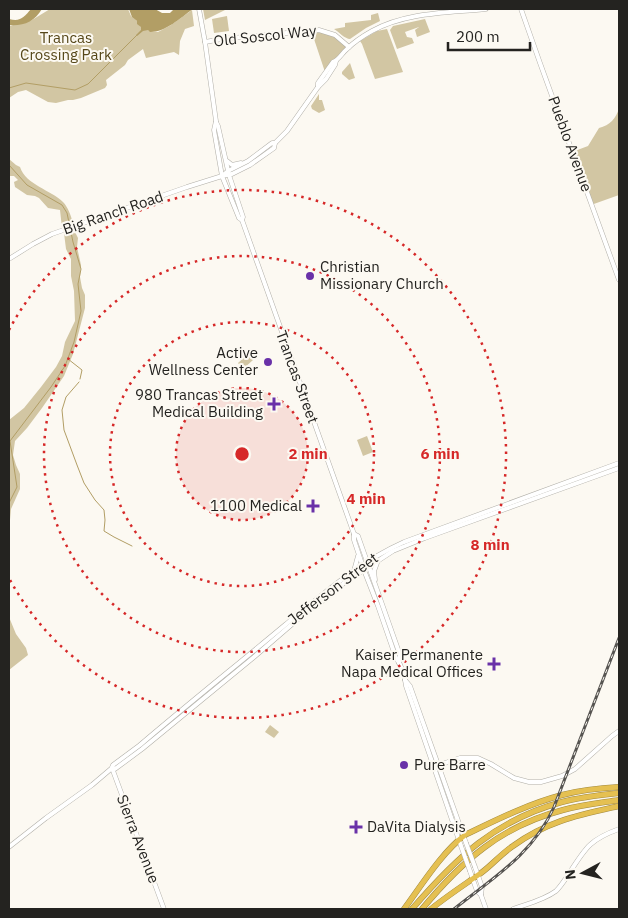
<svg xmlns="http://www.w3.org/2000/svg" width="628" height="918" viewBox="0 0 628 918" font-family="'IBM Plex Sans',sans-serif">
  <rect width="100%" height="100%" fill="#fcf9f2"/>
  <g fill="#d2c6a3">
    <path d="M50,9H128L131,16L137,21L142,28L154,32H158L171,25L192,10L194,26L185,29L180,41L179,55L174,52L146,58L143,49L128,60L125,65L106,80L107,85L105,88L81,98L73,100H68L56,103L48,102L26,90L18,92L9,98V26L32,20Z"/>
    <path d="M203,9H227L205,20Z"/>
    <path d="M378,13L380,21L366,28L350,39C345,39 339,32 334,29L345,27V23L371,20V15Z"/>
    <path d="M227,16L229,31L214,33L212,19Z"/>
    <path d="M425,19L430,32L417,37L415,30L419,27L405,32L407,37L412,38L414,43L397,49L390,30L393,26Z"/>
    <path d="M387,29L403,72L375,79L362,44L360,41L377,31Z"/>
    <path d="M311,30L327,31L348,46L338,56L325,72Z"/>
    <path d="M350,63L355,78L349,80L342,74V72Z"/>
    <path d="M319,94V100H322L325,110L319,113L312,109L311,106Z"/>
    <path d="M619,108V195L591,205L572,152L588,146L599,128C610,125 616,119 619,108Z"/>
    <path d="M9,159L16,165L20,167C26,185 51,190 63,202C68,207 71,216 73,223L62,228L60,210L48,208L39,198L35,196L27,195L15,187L14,182L18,180L14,176H9Z"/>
    <path d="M76,229V234L78,238L77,247L81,265L80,277L82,288L85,295V308L73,354L64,376L42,408L27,428L15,441L13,455L16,465L20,474V489L11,509L10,520H9V420L24,408L41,387L56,367L62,356L65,342L75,321L74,291L71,276V259L66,249L64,233Z"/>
    <path d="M248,354L253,360L243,369L238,363Z"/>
    <path d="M367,436L373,452L363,456L357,440Z"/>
    <path d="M9,617L16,634L26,648L28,655L9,670Z"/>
    <path d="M270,725L279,732L274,738L265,732Z"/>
  </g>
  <g fill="#b29e65">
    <path d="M31,9H42C34,22 24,26 9,25V19C21,22 24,17 31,9Z"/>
    <path d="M129,9H155L162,13H170L174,9H193C180,18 166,32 150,32L148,30L143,31L137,36L136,35L141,30V27L137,24V21L132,17Z"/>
  </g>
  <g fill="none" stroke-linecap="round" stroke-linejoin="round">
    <g stroke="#b29e65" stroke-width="1">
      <path d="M9,88L26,83L75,90L88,84L137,35"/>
      <path d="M9,165L27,185L62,205L67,213L73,242L81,269L78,284L81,311L74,342L65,366L51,387L10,441L17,487L9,503"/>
      <path d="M68,359L82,370L80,379"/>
      <path d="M79,382L66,397L62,410L64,430L77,465L84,483L95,500L104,510L105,520L104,531L114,537L132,546"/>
    </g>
    <g stroke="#b0aea7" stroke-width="5">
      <g id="secondary">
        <path d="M199,9L205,42L216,121L214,130L222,176L239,218L242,220L354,534V540L364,570L378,606L396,658C402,666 405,677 406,686L461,846"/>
        <path d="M521,9L540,63L619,280"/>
        <path d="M205,42L222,39L319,30L335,35L349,47"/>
        <path d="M318,87V83L333,62C339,60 342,53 347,49C354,42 363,36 372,31C406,12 448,13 486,9"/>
        <path d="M216,122L218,126L229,175L243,217L242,220"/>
        <path d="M227,161L232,165L241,163"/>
        <path d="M222,176L228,171L248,161L272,143H275"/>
        <path d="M9,259L33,244L52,234L187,187L222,176L232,174L250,165L274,148L275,143L287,131L318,87L326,79L335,65L336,61"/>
        <path d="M354,534L358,536L400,655L399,663"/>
        <path d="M354,571L358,556"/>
        <path d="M375,580L374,571L377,563"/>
        <path d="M405,680L410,686L466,843"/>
        <path d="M433,767L460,758H478L491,764L514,778L529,782H541L562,776L575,769L612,736L619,731"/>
        <path d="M112,768L115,769L142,749L254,657L305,613L320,603L344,583L393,551L425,538L619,468"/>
        <path d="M112,768L164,909"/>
        <path d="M9,847L46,818L92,785L112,768L113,765L140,745C188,704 237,665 285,625C323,594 359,562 404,542L619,463"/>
        <path d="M475,867L482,887L481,895L486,909"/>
        <path d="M470,871L477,891L481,895"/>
        <path d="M513,909C527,904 544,900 556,891C562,885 566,878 570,872C586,847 591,839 619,829"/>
      </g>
    </g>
    <g stroke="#a18940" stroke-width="6">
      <g id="highway">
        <path d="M404,909C421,886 442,852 465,835C496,820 528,804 562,795C581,790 600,788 619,787"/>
        <path d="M412,909C456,858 495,820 562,802C581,797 600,795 619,793"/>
        <path d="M422,909C462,861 501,826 563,810C581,805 600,803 619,800"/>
        <path d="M431,909C447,896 464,885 481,873C492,865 501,854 513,846C547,821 579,815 619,806"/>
      </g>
    </g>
    <use href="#secondary" stroke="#fff" stroke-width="4"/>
    <use href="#highway" stroke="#e5c051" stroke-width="5"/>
    <g stroke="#565451" stroke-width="3">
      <path id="rail" d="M454,909C493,878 533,854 554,807L619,638"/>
    </g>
    <use href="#rail" stroke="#fcf9f2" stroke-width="1" stroke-dasharray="4" stroke-linecap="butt"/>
    <g stroke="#b0aea7" stroke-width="5" stroke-linecap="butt">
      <g id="secondary-bridge">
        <path d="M466,843L475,867"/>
        <path d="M461,846L470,871"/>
      </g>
    </g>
    <use href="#secondary-bridge" stroke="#fff" stroke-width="4"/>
  </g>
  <circle cx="242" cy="454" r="66" fill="#d62828" fill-opacity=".12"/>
  <g fill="none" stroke="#d62828" stroke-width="2.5" stroke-dasharray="2.5 5">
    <circle cx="242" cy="454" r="66"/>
    <circle cx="242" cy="454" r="132"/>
    <circle cx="242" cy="454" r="198"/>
    <path d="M9 330A264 264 0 1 1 9 578"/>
  </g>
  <g fill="#6931a8" stroke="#fcf9f2" stroke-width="2">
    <circle cx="310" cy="276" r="5"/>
    <circle cx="268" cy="362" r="5"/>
    <path d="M271.5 396.5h5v5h5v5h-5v5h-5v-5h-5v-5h5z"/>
    <path d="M310.5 498.5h5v5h5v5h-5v5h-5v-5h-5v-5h5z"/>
    <path d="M491.5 656.5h5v5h5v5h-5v5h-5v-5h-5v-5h5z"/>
    <circle cx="404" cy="765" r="5"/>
    <path d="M353.5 819.5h5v5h5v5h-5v5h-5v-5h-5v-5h5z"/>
  </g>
  <g text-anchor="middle" stroke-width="4" stroke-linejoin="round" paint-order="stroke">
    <g font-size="15" fill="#242320" stroke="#fcf9f2">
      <text transform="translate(265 36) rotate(-6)" y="5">Old Soscol Way</text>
      <text transform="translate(570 144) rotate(70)" y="5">Pueblo Avenue</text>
      <text transform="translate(113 213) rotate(-19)" y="5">Big Ranch Road</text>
      <text transform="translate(297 377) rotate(70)" y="5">Trancas Street</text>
      <text transform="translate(333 589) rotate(-37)" y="5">Jefferson Street</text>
      <text transform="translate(138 839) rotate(69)" y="5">Sierra Avenue</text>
    </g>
    <g font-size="15" fill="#564719" stroke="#fcf9f2">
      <text x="66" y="43">Trancas<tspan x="66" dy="17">Crossing Park</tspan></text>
    </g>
    <g font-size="15" fill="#242320" stroke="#fcf9f2" text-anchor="end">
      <text x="320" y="272" text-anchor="start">Christian<tspan x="320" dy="17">Missionary Church</tspan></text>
      <text x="258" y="358">Active<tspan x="258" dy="17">Wellness Center</tspan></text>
      <text x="263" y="400">980 Trancas Street<tspan x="263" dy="17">Medical Building</tspan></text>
      <text x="302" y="511">1100 Medical</text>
      <text x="483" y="660">Kaiser Permanente<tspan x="483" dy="17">Napa Medical Offices</tspan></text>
      <text x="414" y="770" text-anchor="start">Pure Barre</text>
      <text x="367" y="832" text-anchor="start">DaVita Dialysis</text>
    </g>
  </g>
  <circle cx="242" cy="454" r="8" fill="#d62828" stroke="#fcf9f2" stroke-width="2.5"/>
  <g font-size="15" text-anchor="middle" font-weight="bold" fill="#d62828" stroke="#fcf9f2" stroke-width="4" stroke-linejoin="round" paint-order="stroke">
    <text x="308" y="459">2 min</text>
    <text x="440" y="459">6 min</text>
    <text x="366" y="504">4 min</text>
    <text x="490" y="550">8 min</text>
  </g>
  <rect width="628" height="918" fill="none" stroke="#242320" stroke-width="20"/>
  <g transform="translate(583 873) rotate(263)" stroke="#fcf9f2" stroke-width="4" paint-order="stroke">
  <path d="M0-4L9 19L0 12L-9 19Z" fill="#242320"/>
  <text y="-8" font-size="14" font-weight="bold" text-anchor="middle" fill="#242320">N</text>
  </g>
  <path d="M448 42v8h82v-8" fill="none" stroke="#242320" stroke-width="2.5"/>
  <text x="456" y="42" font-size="15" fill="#242320" stroke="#fcf9f2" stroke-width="4" paint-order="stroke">200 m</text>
</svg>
